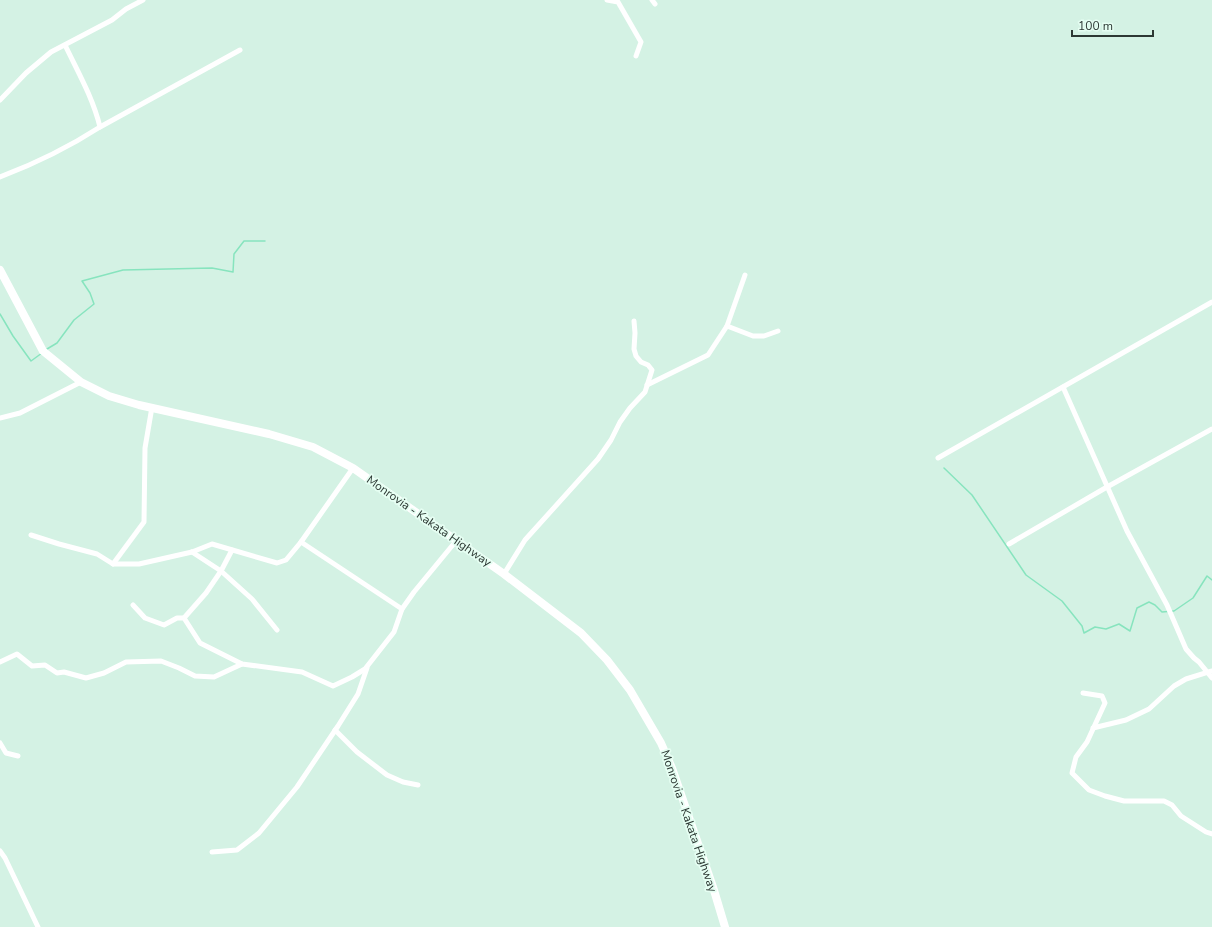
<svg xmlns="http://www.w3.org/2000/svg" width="1212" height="927" viewBox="0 0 1212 927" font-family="'Nunito Sans',sans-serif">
  <rect width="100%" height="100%" fill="#d4f2e4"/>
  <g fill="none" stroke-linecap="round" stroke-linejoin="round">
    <g stroke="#87e4be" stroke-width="1.5">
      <path d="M0,314L13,336L31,361L42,353"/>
      <path d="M47,349L57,343L74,320L94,304L90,293L82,281L123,270L212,268L233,272L234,254L244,241H265"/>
      <path d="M944,468L972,495L1026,575L1062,601L1082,626L1084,633L1095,627L1106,629L1119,624L1130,631L1137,608L1149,602L1155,605L1162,612L1174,611L1193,598L1207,576L1212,580"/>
    </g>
    <g stroke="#fff" stroke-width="5">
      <path d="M607,0L618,2L641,42L636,56"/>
      <path d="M652,0L655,4"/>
      <path d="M0,100L26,73L51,52L112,20L126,9L143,0"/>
      <path d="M100,127L240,50"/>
      <path d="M0,177C34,164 69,147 100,127C93,98 78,72 65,45"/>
      <path d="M727,326L753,336H764L778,331"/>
      <path d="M647,385L708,355L727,326L745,275"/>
      <path d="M1063,387L1127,531L1167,605L1186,649L1194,658L1199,662L1212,678"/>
      <path d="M0,418L20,413L81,382"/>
      <path d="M938,458L1212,302"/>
      <path d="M31,535L59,544L97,554L113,564H139L192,552L212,544L277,563L286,560L301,542L353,468"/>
      <path d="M301,542L402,609"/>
      <path d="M1009,544L1107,487L1212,429"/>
      <path d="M192,552L221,571L252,599L277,630"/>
      <path d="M113,564L144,522L145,448L152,407"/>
      <path d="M504,574L525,540L598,459L611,440L620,422L630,408L645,392L652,370L648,365L641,362L636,356L634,349L635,333L634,321"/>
      <path d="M133,605L145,618L164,625L177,618H184L200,643L242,664L302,672L333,686L352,677L365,669L394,632L402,609L414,592L456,541"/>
      <path d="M184,618L206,593L221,571L232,550"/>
      <path d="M0,662L17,654L32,666L45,665L57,673L64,672L86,678L104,673L126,662L161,661L179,668L195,676L214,677L242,664"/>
      <path d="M1083,693L1102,696L1105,703L1087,742L1076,757L1072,773L1089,790L1105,796L1124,801H1164L1172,805L1181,816L1206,832L1212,834"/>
      <path d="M1093,728L1126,720L1149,709L1174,686L1186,679L1212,671"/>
      <path d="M335,730L357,752L387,775L403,782L418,785"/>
      <path d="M0,743L6,753L18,756"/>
      <path d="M0,851L5,858L38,927"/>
      <path d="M212,852L237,850L259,833L297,787L338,726L358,694L367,668"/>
    </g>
    <path stroke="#fff" stroke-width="8" d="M0,270L43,351L81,382L109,396L139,405L269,434L313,447L353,468L504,574L581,633L607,660L630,690L661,743L672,768L713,887L725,927"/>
  </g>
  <g text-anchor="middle" stroke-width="3.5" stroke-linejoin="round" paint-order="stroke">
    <g font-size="12" fill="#2c3833" stroke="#e5fef2">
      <text transform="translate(429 521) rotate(35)" y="4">Monrovia - Kakata Highway</text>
      <text transform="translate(689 821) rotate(71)" y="4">Monrovia - Kakata Highway</text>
    </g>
  </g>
  <path d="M1072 30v6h81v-6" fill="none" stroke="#2c3833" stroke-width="2"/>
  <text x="1078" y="30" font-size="12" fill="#2c3833" stroke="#e5fef2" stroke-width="3" paint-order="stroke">100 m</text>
</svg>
